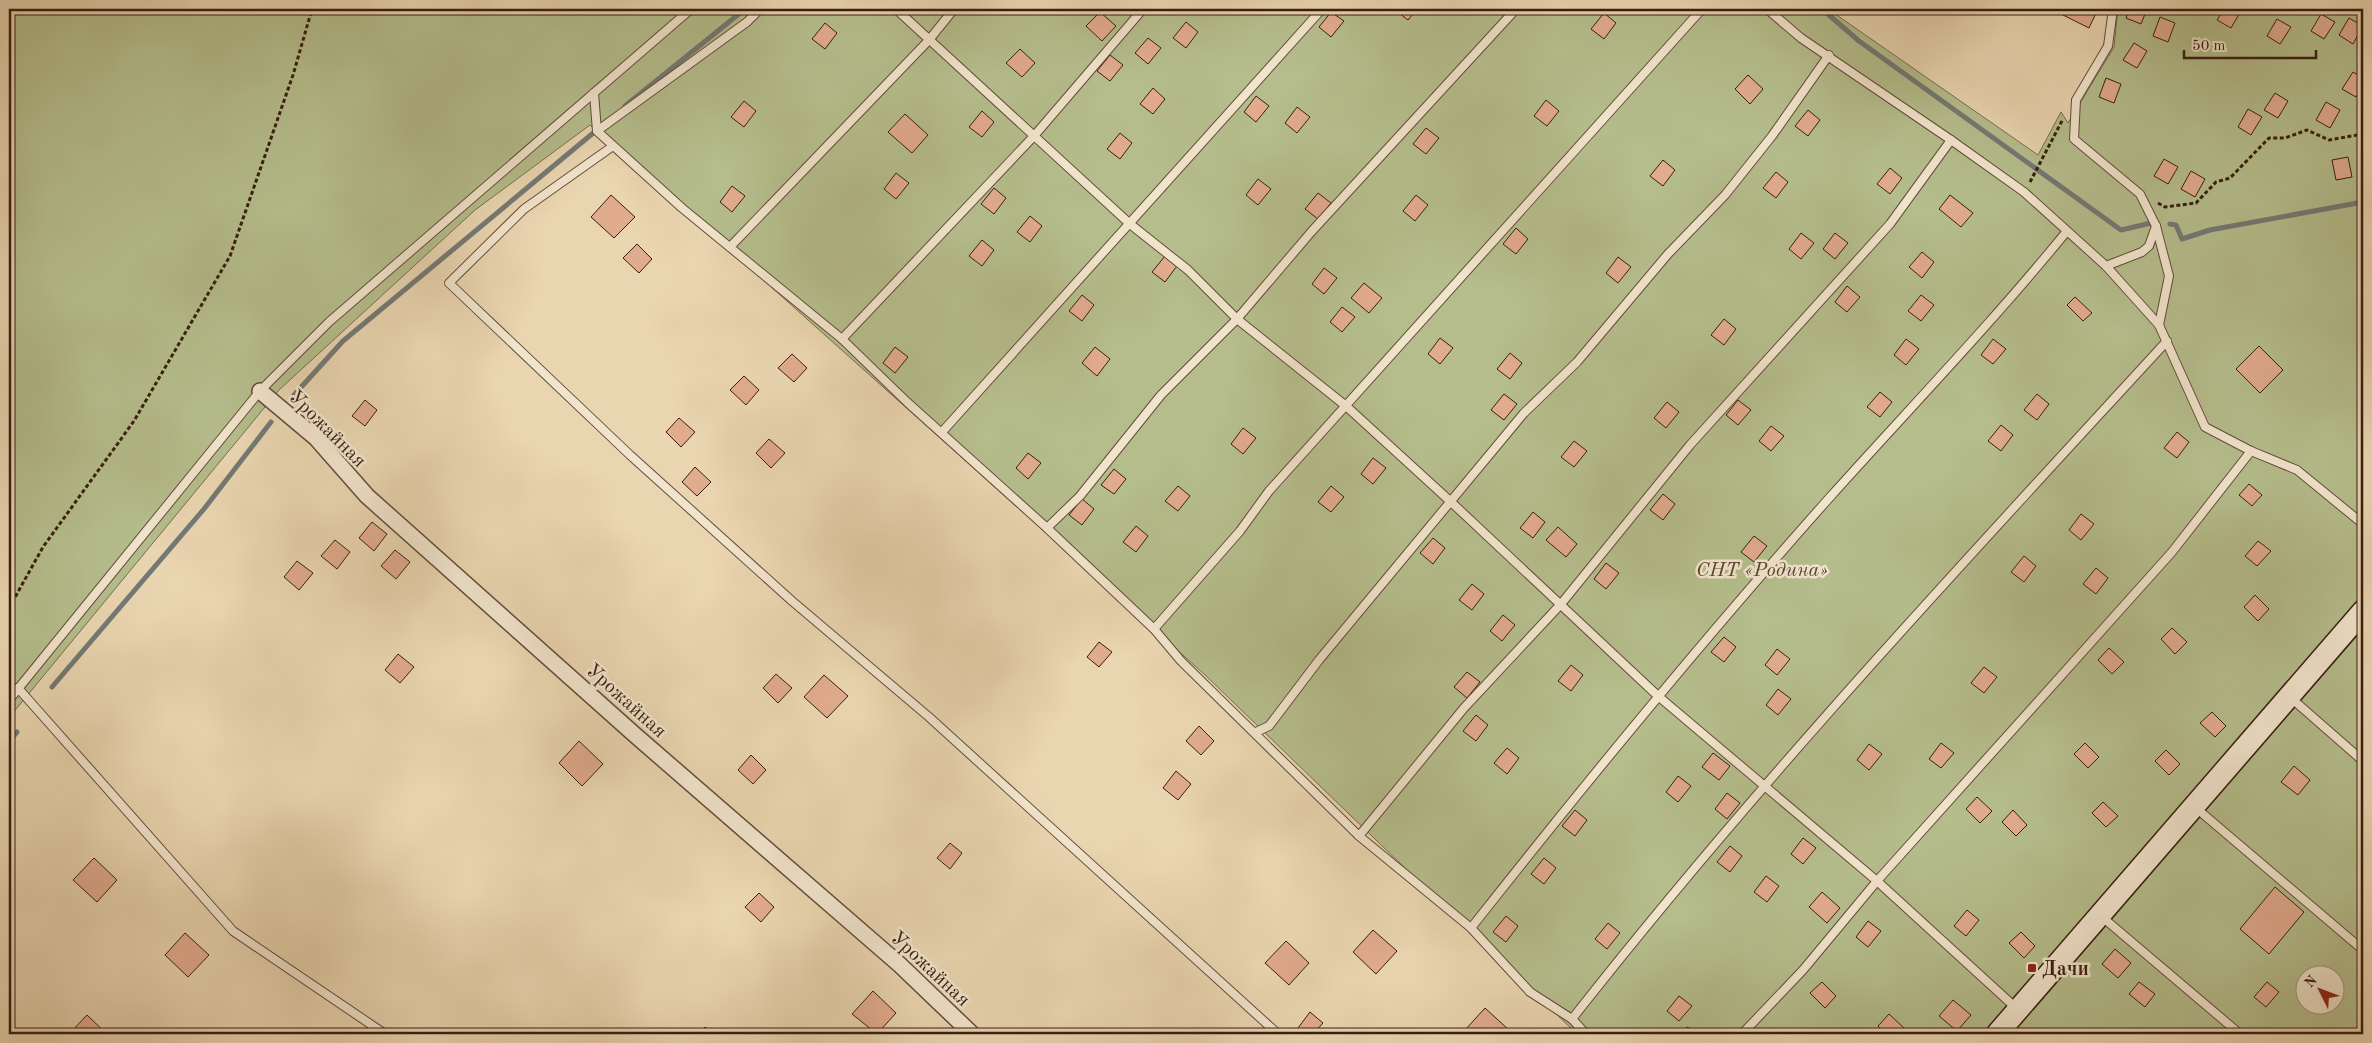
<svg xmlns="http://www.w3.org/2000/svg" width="2372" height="1043" viewBox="0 0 2372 1043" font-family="'Old Standard TT',serif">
  <rect width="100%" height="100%" fill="#e9d5b0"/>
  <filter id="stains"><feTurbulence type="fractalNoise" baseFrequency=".004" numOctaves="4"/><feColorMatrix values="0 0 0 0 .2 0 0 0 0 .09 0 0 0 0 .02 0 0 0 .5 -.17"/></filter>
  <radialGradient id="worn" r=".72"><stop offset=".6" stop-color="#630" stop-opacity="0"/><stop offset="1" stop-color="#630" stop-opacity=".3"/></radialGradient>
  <g fill="#b5bd8c" stroke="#766e4f" fill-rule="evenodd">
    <path d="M9,9H1828L2038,155L2061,112L2068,123L2114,47L2118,9H2363V598L1982,1034H1577L1204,674L590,125L475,210L279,390L12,714L9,711Z"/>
    <path d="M2363,629V1034H2012ZM2304,976H2334V1006H2304Z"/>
  </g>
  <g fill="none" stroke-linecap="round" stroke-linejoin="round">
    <g stroke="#747975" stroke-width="5">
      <path d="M1822,9L1859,41L2121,230L2151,223"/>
      <path d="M625,106L745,9"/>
      <path d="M2170,224L2176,225L2182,239L2210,230L2363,202"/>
      <path d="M294,395L343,341L598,129"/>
      <path d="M52,687L204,509L271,422"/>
      <path d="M9,742L17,732"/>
    </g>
  </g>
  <g fill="#e1ab8e" stroke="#381e12">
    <path d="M1396,9H1417L1408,20L1395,10Z"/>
    <path d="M2051,9H2098L2089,28Z"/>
    <path d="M2130,9H2147L2141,24L2126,18Z"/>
    <path d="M2224,9H2237L2241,11L2231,28L2217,20Z"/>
    <path d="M1100,12L1116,26L1102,41L1086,26Z"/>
    <path d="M1331,12L1344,21L1331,37L1319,27Z"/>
    <path d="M1604,13L1616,23L1604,39L1591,29Z"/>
    <path d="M2321,14L2335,22L2324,39L2311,31Z"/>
    <path d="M2160,17L2175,23L2168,42L2153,36Z"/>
    <path d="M2349,18L2363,26L2353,44L2339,35Z"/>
    <path d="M2277,19L2291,27L2280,44L2267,36Z"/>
    <path d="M1186,22L1198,32L1186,48L1173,38Z"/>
    <path d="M825,23L837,33L825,49L812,39Z"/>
    <path d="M1148,38L1161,48L1148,64L1135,53Z"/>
    <path d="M2134,43L2147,51L2137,68L2123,60Z"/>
    <path d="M1020,49L1035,63L1022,77L1006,63Z"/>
    <path d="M1110,55L1123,65L1110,81L1097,71Z"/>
    <path d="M2353,72L2363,78V85L2356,97L2342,89Z"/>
    <path d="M1748,75L1763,89L1750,104L1735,89Z"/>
    <path d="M2106,78L2121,84L2114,103L2099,97Z"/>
    <path d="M1153,88L1165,99L1153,114L1140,104Z"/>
    <path d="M2275,93L2288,101L2278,118L2264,110Z"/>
    <path d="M1256,96L1269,106L1256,122L1244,112Z"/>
    <path d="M1546,100L1559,111L1547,126L1534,116Z"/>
    <path d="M744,101L756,111L744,127L731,117Z"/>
    <path d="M2326,102L2340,110L2330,128L2316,120Z"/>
    <path d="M1297,107L1310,117L1297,133L1285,123Z"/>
    <path d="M2248,109L2262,117L2251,135L2238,127Z"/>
    <path d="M1808,110L1820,120L1808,136L1795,126Z"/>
    <path d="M982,111L994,122L982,137L969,127Z"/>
    <path d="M905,114L928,135L912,153L888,132Z"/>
    <path d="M1426,128L1439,138L1426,154L1413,144Z"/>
    <path d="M1120,133L1132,143L1120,159L1107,149Z"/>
    <path d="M2348,157L2352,177L2336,180L2332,160Z"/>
    <path d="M2164,159L2178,167L2168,184L2154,176Z"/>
    <path d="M1663,160L1675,170L1663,186L1650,176Z"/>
    <path d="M1890,168L1902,178L1890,194L1877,184Z"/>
    <path d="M2191,171L2205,179L2195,197L2181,189Z"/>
    <path d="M1776,172L1788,182L1776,198L1763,188Z"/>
    <path d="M896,173L909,183L896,199L884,189Z"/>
    <path d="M1258,179L1271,189L1258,205L1246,195Z"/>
    <path d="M732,186L745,196L732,212L720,202Z"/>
    <path d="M994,188L1006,198L994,214L981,204Z"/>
    <path d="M1318,193L1331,203L1318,219L1305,209Z"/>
    <path d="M611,195L635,217L614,238L591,217Z"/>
    <path d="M1416,195L1428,205L1415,221L1403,211Z"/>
    <path d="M1950,195L1973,213L1961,227L1939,209Z"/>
    <path d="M1030,216L1042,226L1030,242L1017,232Z"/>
    <path d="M1516,228L1528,239L1516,254L1503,244Z"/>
    <path d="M1801,233L1814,243L1801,259L1789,249Z"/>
    <path d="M1835,233L1848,243L1835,259L1823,249Z"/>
    <path d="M982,240L994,250L982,266L969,256Z"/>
    <path d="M637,244L652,259L639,273L623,258Z"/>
    <path d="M1922,252L1934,262L1922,278L1909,267Z"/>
    <path d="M1165,256L1177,266L1165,282L1152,272Z"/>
    <path d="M1618,257L1631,267L1618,283L1606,273Z"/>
    <path d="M1324,268L1337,278L1324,294L1312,284Z"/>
    <path d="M1364,283L1382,298L1369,313L1351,298Z"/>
    <path d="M1847,286L1860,297L1847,312L1835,302Z"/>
    <path d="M1082,295L1094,305L1082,321L1069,311Z"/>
    <path d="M1921,295L1934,305L1921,321L1908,311Z"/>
    <path d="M2075,297L2092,313L2083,321L2067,305Z"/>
    <path d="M1342,307L1355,317L1342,332L1330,322Z"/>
    <path d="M1724,319L1736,329L1724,345L1711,335Z"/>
    <path d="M1440,338L1453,348L1440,364L1428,354Z"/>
    <path d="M1906,339L1919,349L1906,365L1894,355Z"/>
    <path d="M1993,339L2006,349L1993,364L1981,355Z"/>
    <path d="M2259,346L2283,370L2260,393L2236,369Z"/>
    <path d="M895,347L908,357L895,373L883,363Z"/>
    <path d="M1095,347L1110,359L1097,376L1082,363Z"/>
    <path d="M1510,353L1522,363L1510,379L1497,369Z"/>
    <path d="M792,354L807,368L794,382L778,368Z"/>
    <path d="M744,376L759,390L746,405L730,390Z"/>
    <path d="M1880,392L1892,402L1880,417L1867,407Z"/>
    <path d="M1504,394L1517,404L1504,420L1491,410Z"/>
    <path d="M2037,394L2049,404L2037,420L2024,410Z"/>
    <path d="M365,400L377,410L365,426L352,416Z"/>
    <path d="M1738,400L1751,410L1738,425L1726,415Z"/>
    <path d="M1667,402L1679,412L1666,428L1654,418Z"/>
    <path d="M679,418L695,432L681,447L666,432Z"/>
    <path d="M2001,425L2013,435L2001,451L1988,441Z"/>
    <path d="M1771,426L1784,436L1771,451L1759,441Z"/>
    <path d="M1243,428L1256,438L1243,454L1231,444Z"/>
    <path d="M2177,432L2189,442L2177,458L2164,448Z"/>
    <path d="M769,439L785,453L771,468L756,453Z"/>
    <path d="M1574,441L1587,451L1574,467L1561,457Z"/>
    <path d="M1028,453L1041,463L1028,479L1016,468Z"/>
    <path d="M1373,458L1386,468L1373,484L1361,474Z"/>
    <path d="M695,467L711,482L697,496L682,482Z"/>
    <path d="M1114,469L1126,479L1114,494L1101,485Z"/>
    <path d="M2249,484L2262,495L2252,506L2239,495Z"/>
    <path d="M1178,486L1190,496L1178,511L1165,501Z"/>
    <path d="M1331,486L1344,497L1331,512L1318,502Z"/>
    <path d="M1663,494L1675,504L1663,520L1650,510Z"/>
    <path d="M1082,499L1094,509L1082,525L1069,515Z"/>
    <path d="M1533,512L1545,522L1533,538L1520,528Z"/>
    <path d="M2081,514L2094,524L2081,540L2069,530Z"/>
    <path d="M372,522L387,534L374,551L359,538Z"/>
    <path d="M1136,526L1148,536L1136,552L1123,542Z"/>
    <path d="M1558,527L1577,544L1566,557L1546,540Z"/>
    <path d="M1754,536L1767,546L1754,562L1741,552Z"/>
    <path d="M1433,538L1445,548L1433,564L1420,553Z"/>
    <path d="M335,540L350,552L337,569L321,556Z"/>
    <path d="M2258,541L2271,551L2257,566L2245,556Z"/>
    <path d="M395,550L410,562L396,579L381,566Z"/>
    <path d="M2024,556L2036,566L2024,582L2011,572Z"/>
    <path d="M297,561L313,573L299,590L284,577Z"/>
    <path d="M1606,563L1619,573L1606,589L1594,579Z"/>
    <path d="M2096,568L2108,578L2096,594L2083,584Z"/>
    <path d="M1472,584L1484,594L1472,610L1459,600Z"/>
    <path d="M2255,595L2269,609L2258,621L2244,607Z"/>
    <path d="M1503,615L1515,625L1502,641L1490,631Z"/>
    <path d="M2172,628L2187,642L2175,654L2161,639Z"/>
    <path d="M1724,637L1736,647L1724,662L1711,652Z"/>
    <path d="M1099,642L1112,652L1099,667L1087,657Z"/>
    <path d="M2109,648L2124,662L2112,674L2098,660Z"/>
    <path d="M1777,649L1790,659L1777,675L1765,665Z"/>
    <path d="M398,654L414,667L400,683L385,670Z"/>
    <path d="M1571,665L1583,675L1571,691L1558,681Z"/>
    <path d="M1984,667L1997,677L1984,693L1971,683Z"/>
    <path d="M1467,672L1480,682L1467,698L1454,687Z"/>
    <path d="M776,674L792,688L778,703L763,688Z"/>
    <path d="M824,675L848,696L827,718L804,697Z"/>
    <path d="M1778,689L1791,699L1778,715L1766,705Z"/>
    <path d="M2212,712L2226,726L2215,737L2200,723Z"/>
    <path d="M1476,715L1488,725L1476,741L1463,731Z"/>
    <path d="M1199,726L1214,741L1201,755L1186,741Z"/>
    <path d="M579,741L603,764L582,786L559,763Z"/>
    <path d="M1941,743L1954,753L1941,768L1929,759Z"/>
    <path d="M2085,743L2099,757L2088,768L2074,754Z"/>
    <path d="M1869,744L1882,754L1869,770L1857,760Z"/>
    <path d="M1507,748L1519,758L1507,774L1494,763Z"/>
    <path d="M2166,750L2180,764L2169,775L2155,761Z"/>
    <path d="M1713,753L1730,766L1719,780L1702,767Z"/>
    <path d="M751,755L766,770L753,784L738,770Z"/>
    <path d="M2294,766L2310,780L2298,795L2281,782Z"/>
    <path d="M1176,771L1191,784L1178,800L1163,788Z"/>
    <path d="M1678,776L1691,786L1678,802L1666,792Z"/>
    <path d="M1727,793L1740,803L1727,819L1715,809Z"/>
    <path d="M1977,797L1992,811L1980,823L1966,809Z"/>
    <path d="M2103,802L2118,816L2106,827L2092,813Z"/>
    <path d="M1575,810L1587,820L1575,836L1562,826Z"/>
    <path d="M2013,810L2027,825L2016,836L2002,822Z"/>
    <path d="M1803,838L1816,848L1803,864L1791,854Z"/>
    <path d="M950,843L962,853L950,869L937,858Z"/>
    <path d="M1730,846L1742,856L1730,872L1717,862Z"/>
    <path d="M94,858L117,880L97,902L73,880Z"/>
    <path d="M1544,858L1556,868L1544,884L1531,874Z"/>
    <path d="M1766,876L1779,886L1767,902L1754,892Z"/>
    <path d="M2275,887L2304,912L2269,954L2240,929Z"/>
    <path d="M1822,892L1840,908L1827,923L1809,907Z"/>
    <path d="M759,893L774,907L761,922L745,907Z"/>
    <path d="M1967,910L1979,920L1966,936L1954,926Z"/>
    <path d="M1506,916L1518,926L1506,942L1493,932Z"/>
    <path d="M1868,921L1881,931L1868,947L1856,937Z"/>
    <path d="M1608,923L1620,933L1607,949L1595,939Z"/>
    <path d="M1373,930L1397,951L1376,974L1353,952Z"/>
    <path d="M2021,932L2035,946L2024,958L2009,943Z"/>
    <path d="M185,933L209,955L188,977L165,955Z"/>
    <path d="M1286,941L1309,963L1289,985L1265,963Z"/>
    <path d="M2115,949L2131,963L2118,978L2102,964Z"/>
    <path d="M1822,982L1836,996L1825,1008L1810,993Z"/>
    <path d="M2139,982L2155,994L2145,1007L2129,994Z"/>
    <path d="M2267,982L2279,992L2266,1007L2254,997Z"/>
    <path d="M873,991L896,1013L877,1034L852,1014Z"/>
    <path d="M1679,996L1692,1006L1679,1021L1667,1011Z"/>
    <path d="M1953,1000L1971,1015L1957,1031L1939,1016Z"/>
    <path d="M1485,1008L1509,1030L1504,1034H1470L1465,1030Z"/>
    <path d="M1310,1012L1323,1023L1313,1034H1305L1298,1028Z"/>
    <path d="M1889,1014L1904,1028L1898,1034H1886L1878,1026Z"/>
    <path d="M87,1015L107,1034H69Z"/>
    <path d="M705,1027L713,1034H698Z"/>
    <path d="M1687,1027L1691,1029L1697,1034H1682Z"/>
  </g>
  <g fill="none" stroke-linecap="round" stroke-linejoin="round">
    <g stroke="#644c3a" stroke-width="10">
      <g id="lane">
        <path d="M896,9L1130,224L1188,270L1237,319L1346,406L1450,501L1658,696L1877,881L2016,1008"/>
        <path d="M1767,9L1801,38L1951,140L2024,192L2106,266L2159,325L2205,427L2251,451L2297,470L2363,524"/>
        <path d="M2113,9L2108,46L2076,100L2074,139L2140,194L2156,226L2169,276L2159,325"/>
        <path d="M594,93L597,131L682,208L842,339L907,402L1047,528L1154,629L1181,661L1359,836L1471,928L1530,992L1572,1019L1586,1034"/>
        <path d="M597,131L747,22L760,9"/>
        <path d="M613,146L524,209L449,283L630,455L792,601L929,717L1278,1034"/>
        <path d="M730,247L929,40L954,9"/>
        <path d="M2106,266L2142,252L2149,246L2156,226"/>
        <path d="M842,339L1034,136L1143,9"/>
        <path d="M942,432L1322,9"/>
        <path d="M1047,528L1080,496L1161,395L1237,319L1312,231L1516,9"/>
        <path d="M1154,629L1240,531L1269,491L1702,9"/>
        <path d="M18,688L233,931L385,1034"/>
        <path d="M2291,698L2363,761"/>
        <path d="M9,700L260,391L329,322L691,9"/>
        <path d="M1256,732L1269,726L1319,660L1524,413L1577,362L1668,254L1725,195L1772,136L1829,55"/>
        <path d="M2196,808L2363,950"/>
        <path d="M1359,836L1464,708L1561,604L1690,445L1890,224L1951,140"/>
        <path d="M2101,916L2240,1034"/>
        <path d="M1471,928C1587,781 1706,636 1831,496C1910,408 1992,323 2067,231"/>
        <path d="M1572,1019C1757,783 1964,562 2167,341"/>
        <path d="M1742,1034L1803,970L1877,881L2172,552L2251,451"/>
      </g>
    </g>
    <g stroke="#644c3a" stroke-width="18">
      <path id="street" d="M260,391L316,438L367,496L635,735L900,965L972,1034"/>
    </g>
    <g stroke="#381e12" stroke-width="24">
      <path id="secondary" d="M1997,1034L2363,611"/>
    </g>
    <g stroke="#381e12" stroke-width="3" stroke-dasharray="4 2.5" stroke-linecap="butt">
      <path d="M2030,182L2063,119"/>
      <path d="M2158,203L2165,207L2196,203L2216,182L2230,178L2269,138H2285L2307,130L2329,140L2363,134"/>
      <path d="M9,608L43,547L134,421L230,256L293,75L312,9"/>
    </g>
    <use href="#lane" stroke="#f1e4cc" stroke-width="8"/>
    <use href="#street" stroke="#f1e4cc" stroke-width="15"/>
    <use href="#secondary" stroke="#f1e4cc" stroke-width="21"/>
  </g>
  <rect fill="#8f2418" stroke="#f1e4cc" stroke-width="2" x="2027" y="963" width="10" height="10" rx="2.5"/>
  <g text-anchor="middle" stroke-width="5" stroke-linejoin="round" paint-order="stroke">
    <g font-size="20" fill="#381e12" stroke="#f1e4cc">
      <text transform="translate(328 428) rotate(45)" y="7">Урожайная</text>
      <text transform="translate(627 700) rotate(42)" y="7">Урожайная</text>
      <text transform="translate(931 968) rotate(43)" y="7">Урожайная</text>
    </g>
    <g font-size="20" font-style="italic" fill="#574630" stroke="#f1e4cc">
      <text x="1762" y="576">СНТ «Родина»</text>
    </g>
    <g font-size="20" font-weight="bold" fill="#381e12" stroke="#f1e4cc" text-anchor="start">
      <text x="2042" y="975">Дачи</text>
    </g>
  </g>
  <rect width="2372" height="1043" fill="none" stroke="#e9d5b0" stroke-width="30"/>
  <rect x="10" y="10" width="2352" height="1023" fill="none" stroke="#381e12" stroke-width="2.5"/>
  <rect x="15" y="15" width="2342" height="1013" fill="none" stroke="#381e12"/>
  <g transform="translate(2320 990) rotate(312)"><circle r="24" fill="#f1e4cc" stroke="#a79582"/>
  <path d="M0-4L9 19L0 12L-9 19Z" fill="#8f2418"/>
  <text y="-8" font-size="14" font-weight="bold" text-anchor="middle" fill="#381e12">N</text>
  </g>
  <path d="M2184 50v8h132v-8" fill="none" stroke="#381e12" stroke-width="2.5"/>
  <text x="2192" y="50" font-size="15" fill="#381e12" stroke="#f1e4cc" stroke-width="4" paint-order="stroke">50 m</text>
  <rect width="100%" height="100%" filter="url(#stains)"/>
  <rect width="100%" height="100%" fill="url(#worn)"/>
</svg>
